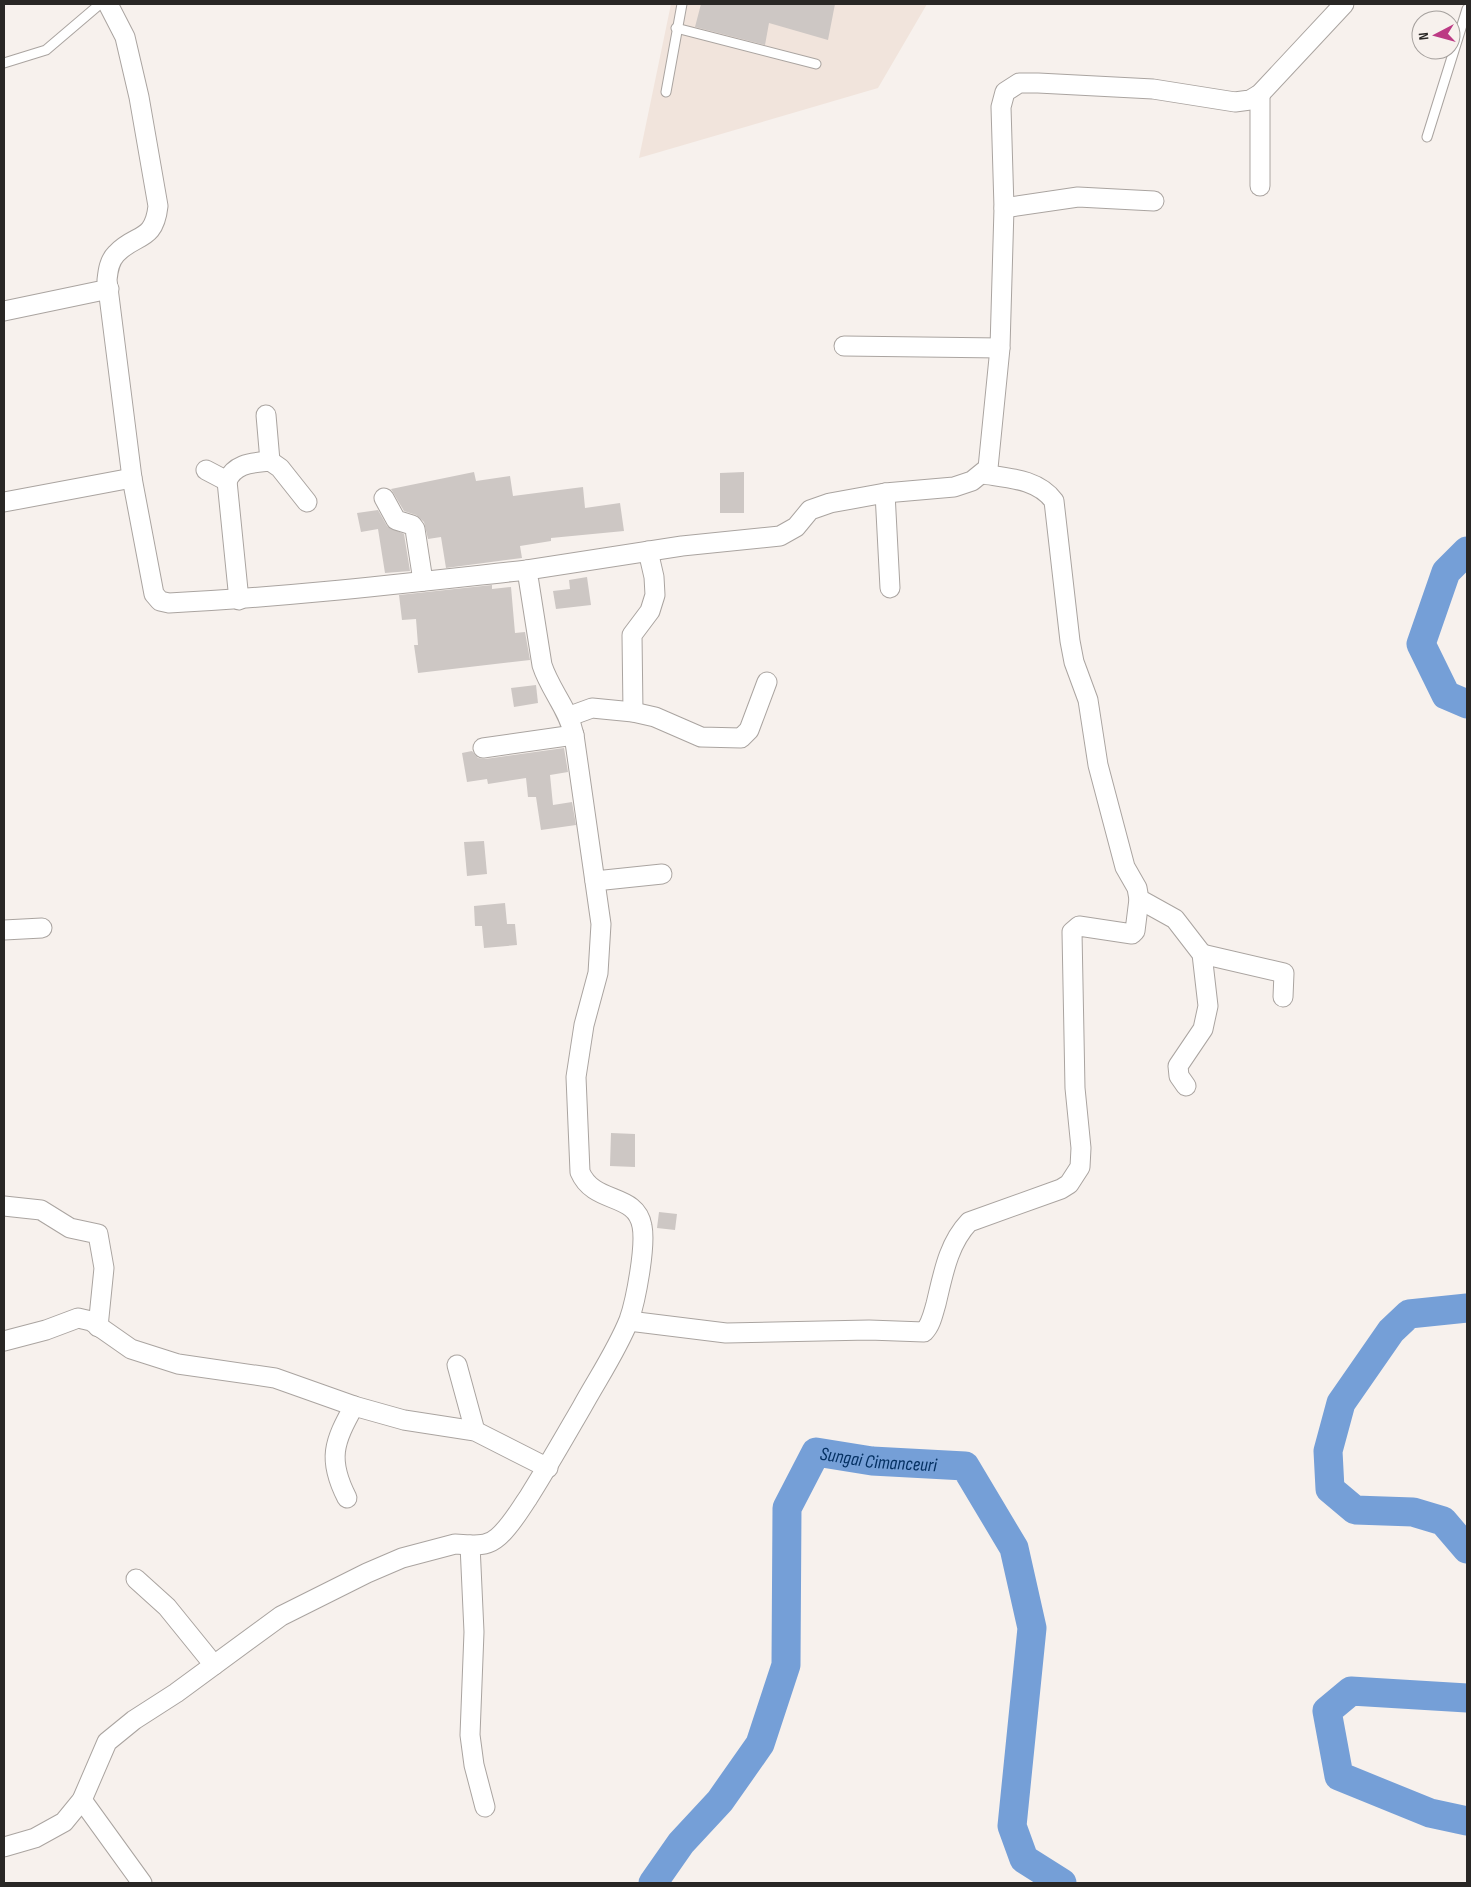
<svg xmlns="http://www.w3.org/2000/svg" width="1471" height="1887" viewBox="0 0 1471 1887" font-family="'Sofia Sans Condensed',sans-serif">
  <rect width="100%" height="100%" fill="#f7f1ed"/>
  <path fill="#f1e4dc" d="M671,4H927L878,88L639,158Z"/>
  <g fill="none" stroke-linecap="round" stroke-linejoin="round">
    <g stroke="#759fd7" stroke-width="29">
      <path d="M1467,551L1446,572L1421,644L1446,695L1467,704"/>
      <path d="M1467,1308L1409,1314L1391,1331L1341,1403L1328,1451L1330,1489L1355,1510L1413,1512L1443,1521L1467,1549"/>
      <path d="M1467,1698L1351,1691L1327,1711L1339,1776L1430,1813L1467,1821"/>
      <path id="s1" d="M653,1883L681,1843L720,1801L760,1744L786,1665L787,1508L816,1452L872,1461L965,1466L1014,1548L1032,1628L1012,1826L1024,1859L1062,1883"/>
    </g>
  </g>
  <g fill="#cdc7c4">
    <path d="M701,4H835L828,40L769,23L765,45L695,27Z"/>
    <path d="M474,472L476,481L510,476L513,496L583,487L585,508L620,503L624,531L551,538V541L520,546L522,558L446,568L441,537L428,539L424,522L416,515L404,511L391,489Z"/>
    <path d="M744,472V513H720V473Z"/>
    <path d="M378,510L387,526L404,534L410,571L385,573L378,529L361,532L357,513Z"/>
    <path d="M587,577L591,605L556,609L553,591L570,589L569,580Z"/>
    <path d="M492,585V589L511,587L515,633L525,632L530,660L418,673L414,645H418L416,619L402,620L399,595Z"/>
    <path d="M536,685L538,703L514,707L511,688Z"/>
    <path d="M564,748L568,772L550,775L553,805L572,802L576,825L541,830L536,797H528L526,778L488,784L487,779L467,782L462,753L472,751L478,758L485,759Z"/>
    <path d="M484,841L487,874L467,876L464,842Z"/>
    <path d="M505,903L507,924H515L517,945L484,948L482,926H475L474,906Z"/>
    <path d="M611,1133L635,1134V1167L610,1166Z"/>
    <path d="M659,1212L677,1214L675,1230L657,1228Z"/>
  </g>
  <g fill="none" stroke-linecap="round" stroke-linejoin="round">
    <g stroke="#aaa4a0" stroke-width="11">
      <g id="lane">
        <path d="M676,28L816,64"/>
        <path d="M4,63L46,50L100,4"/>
        <path d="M666,92L682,4"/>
        <path d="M1427,137L1467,9"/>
      </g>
    </g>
    <g stroke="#aaa4a0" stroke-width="21">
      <g id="street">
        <path d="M108,4L125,37L139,97L158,206C154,243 135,233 116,254C109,261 108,271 107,280L132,478L154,594L160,601L169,603C289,597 407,583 527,570"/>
        <path d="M1260,186V94"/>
        <path d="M1004,208L1078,197L1154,201"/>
        <path d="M4,311L109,289"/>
        <path d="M844,346L1000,348"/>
        <path d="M266,415L270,461"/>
        <path d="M206,470L227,481C235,463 252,463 270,461L280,468L307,502"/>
        <path d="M983,474C1008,478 1038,479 1054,501L1070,641L1074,662L1088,700L1098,765L1125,867L1137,888L1139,899L1175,919L1202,954L1208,1006L1203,1029L1178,1066L1179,1076L1186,1086"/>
        <path d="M227,481L239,600"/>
        <path d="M885,493L890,588"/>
        <path d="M384,498L396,520L412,525L415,529L423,581"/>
        <path d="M4,502L132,478"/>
        <path d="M633,712L632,635L650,611L655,595L654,577L648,551"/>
        <path d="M570,716L592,708L633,712L655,717L701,737L741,738L749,730L767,682"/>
        <path d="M483,748L574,735"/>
        <path d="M595,881L662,874"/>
        <path d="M4,930L42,928"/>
        <path d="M1202,954L1284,973L1283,997"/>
        <path d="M4,1206L41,1210L70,1228L98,1234L104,1268L98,1327"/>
        <path d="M629,1321L726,1333L869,1330L924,1332C931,1325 933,1314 936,1304C943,1275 948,1244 969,1222L1061,1189L1069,1184L1080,1167L1081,1148L1075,1088L1072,932L1079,926L1132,934L1135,931L1139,899"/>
        <path d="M4,1341L46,1330L78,1318L91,1321L131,1349L178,1364L275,1378L354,1406L404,1420L475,1431L548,1468"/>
        <path d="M457,1365L475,1431"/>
        <path d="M347,1498C327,1459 334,1442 354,1406"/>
        <path d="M136,1579L167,1607L214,1665"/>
        <path d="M82,1800L142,1883"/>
        <path d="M485,1807L474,1765L470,1735L474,1632L470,1545C481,1545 489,1545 498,1537C510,1527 519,1511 528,1498C547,1468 564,1438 582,1407C598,1378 617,1350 629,1320C636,1300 646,1246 642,1226C636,1192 594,1205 580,1172L576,1077L584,1025L598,973L601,924L574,735C568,708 550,690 542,665L527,570L682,546L780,536L796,527L810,510L830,503L885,493L954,487L972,481L988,468L1000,348L1004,208L1001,107L1005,92L1019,83H1038L1153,89L1235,102L1250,100L1260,94L1344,4"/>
        <path d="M4,1847L35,1838L64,1822L82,1800L107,1742L134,1720L176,1693L281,1616L367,1573L402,1558L455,1544L470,1545"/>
      </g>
    </g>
    <use href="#lane" stroke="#fff" stroke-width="9"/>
    <use href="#street" stroke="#fff" stroke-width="19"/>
  </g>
  <g text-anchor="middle" stroke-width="4" stroke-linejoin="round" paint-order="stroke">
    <g font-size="19" font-style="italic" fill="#043062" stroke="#f7f1ed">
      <text dy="7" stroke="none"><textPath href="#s1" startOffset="542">Sungai Cimanceuri</textPath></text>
    </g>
  </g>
  <rect width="1471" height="1887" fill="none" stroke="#292725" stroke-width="10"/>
  <g transform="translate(1436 35) rotate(264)"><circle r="24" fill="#f7f1ed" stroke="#a5a09d"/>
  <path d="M0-4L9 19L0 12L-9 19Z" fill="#bc3a84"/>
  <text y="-8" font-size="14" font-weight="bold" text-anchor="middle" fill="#292725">N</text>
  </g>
</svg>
